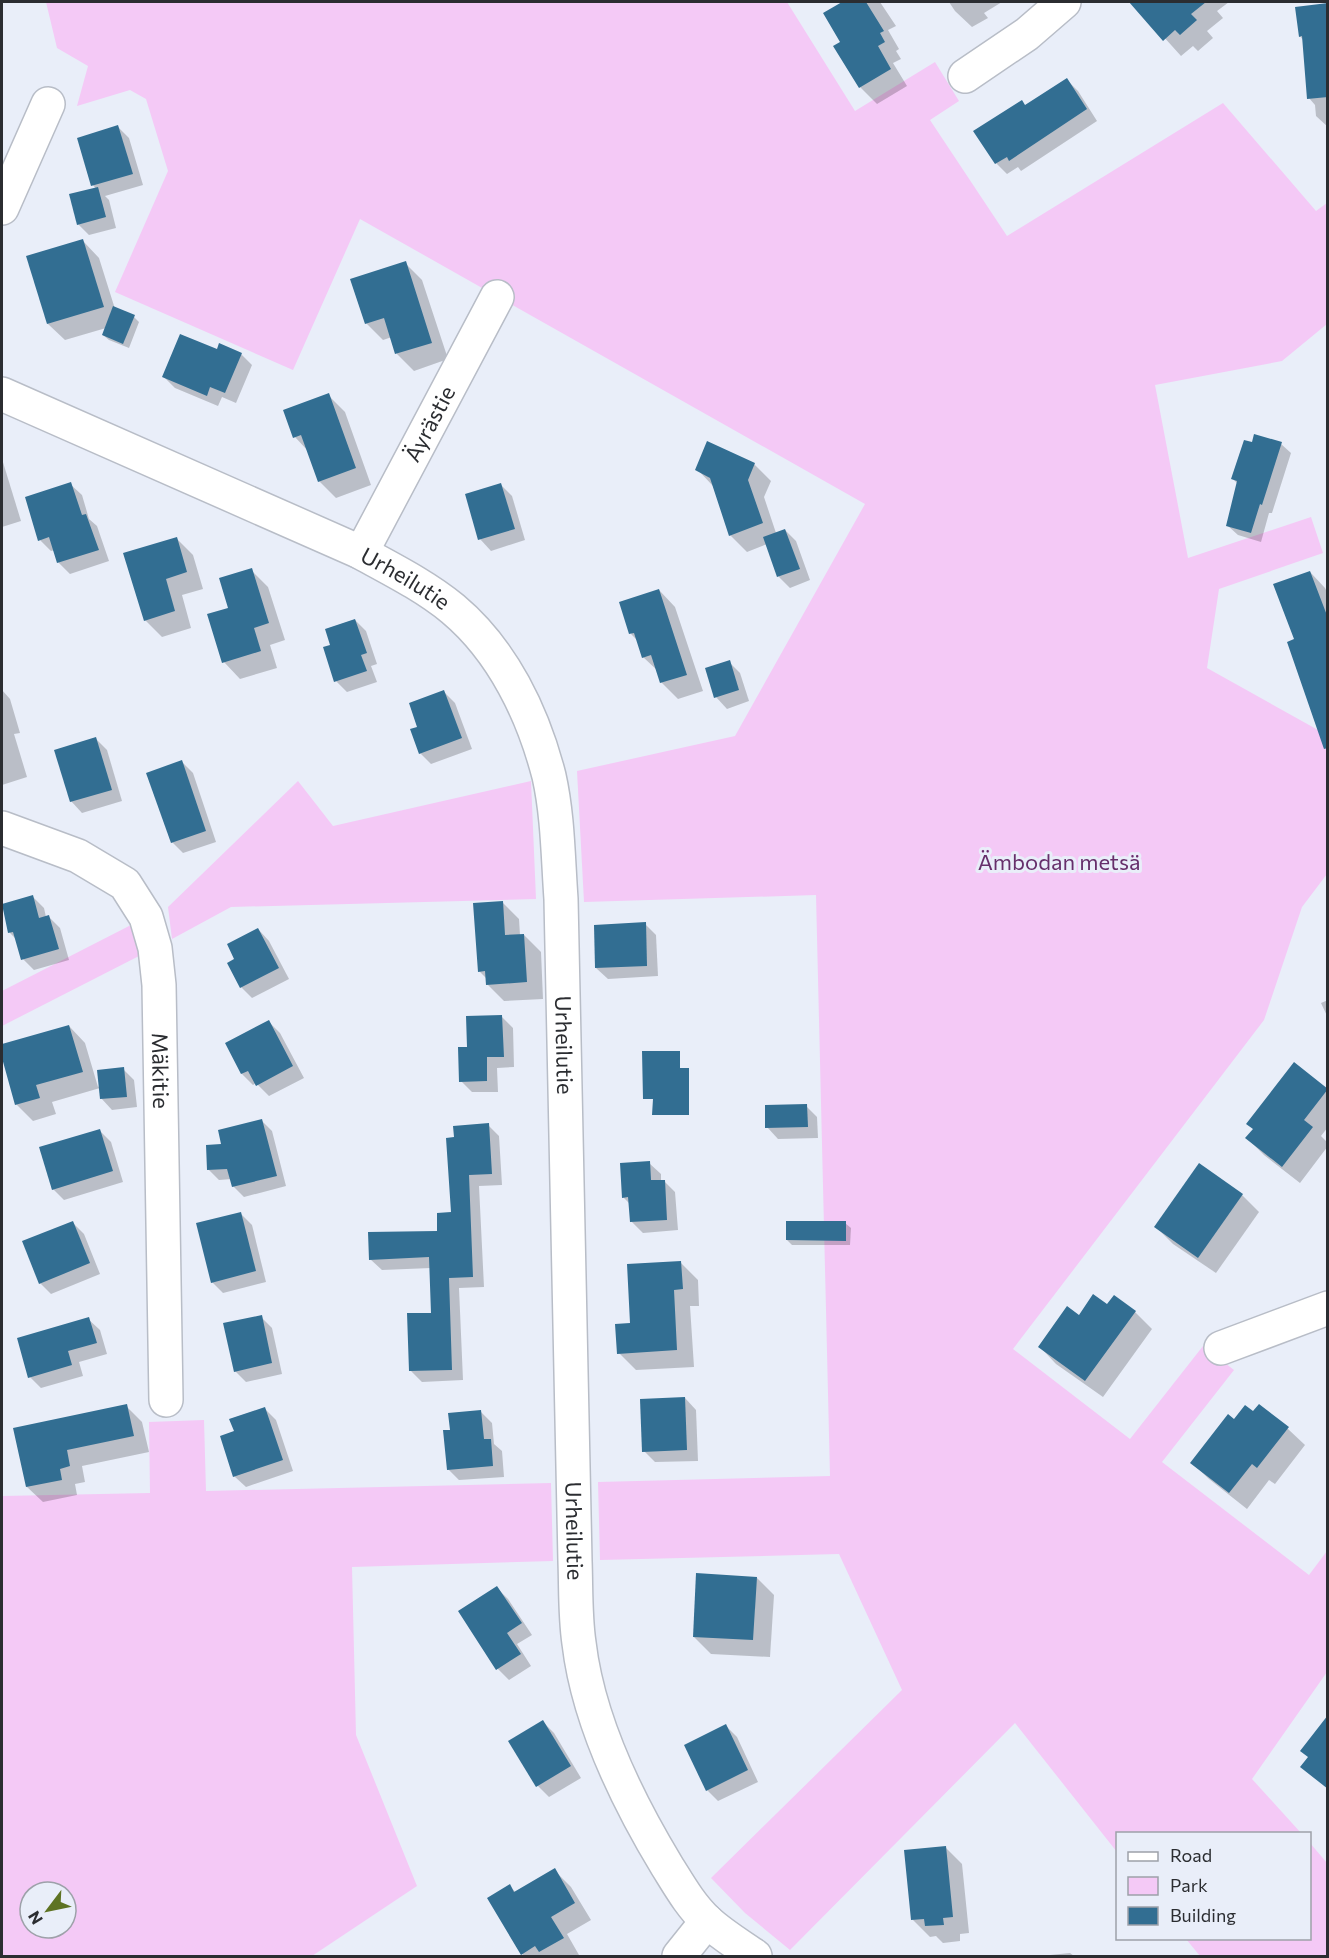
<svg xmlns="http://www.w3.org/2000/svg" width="1329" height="1958" viewBox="0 0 1329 1958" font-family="Commissioner,sans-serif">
  <rect width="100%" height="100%" fill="#e9eef9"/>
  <g fill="#f4c9f6" fill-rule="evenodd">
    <path d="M46,2H787L855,111L935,62L959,101L930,120L1007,236L1223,103L1316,211L1327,203V324L1282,361L1155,385L1188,558L1311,517L1323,553L1219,589L1207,668L1327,735V874L1302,907L1264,1020L1013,1349L1130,1439L1203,1346L1234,1370L1162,1462L1309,1575L1327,1551V1672L1252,1779L1301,1833L1118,1834L1117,1852L1015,1723L790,1950L745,1913L711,1878L902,1690L839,1554L600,1560L598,1482L830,1476L816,895L584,902L577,771L735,736L865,504L360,219L293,370L115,292L168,171L146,99L130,90L77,106L88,66L57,48Z"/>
    <path d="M298,781L333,826L531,781L536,899L231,907L172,939L168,907Z"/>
    <path d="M131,925L139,956L2,1026V991Z"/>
    <path d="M204,1420L206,1491L551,1483L553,1561L352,1567L356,1735L417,1886L312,1956H2V1496L150,1493L149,1422ZM30,1892H66V1928H30Z"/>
    <path d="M1310,1843L1327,1863V1956H1200L1186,1939L1310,1938Z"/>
  </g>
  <g fill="#0003">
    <path d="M845,2H880L896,26L888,30L899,49L896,51L901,59L893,63L907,86L877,104L860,87L842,42L825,14Z"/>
    <path d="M949,2H1002L984,13L988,18L972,27L955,11Z"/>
    <path d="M1138,2H1229L1217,11L1223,18L1207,31L1213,38L1198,51L1193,46L1181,56L1135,5Z"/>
    <path d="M1328,4V127L1316,116L1315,105L1309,98L1303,40L1300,36Z"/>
    <path d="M1067,80L1078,91L1097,121L1021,171L1018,167L1007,174L996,163Z"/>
    <path d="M118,127L129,138L143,185L105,196L109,200L116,228L89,235L78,224L96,189L93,185Z"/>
    <path d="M83,241L99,258L115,309L134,317L139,322L129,348L109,340L103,335L106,328L65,340L48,324Z"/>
    <path d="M405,263L422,280L448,359L414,371L397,354L392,337L383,340L366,323Z"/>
    <path d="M218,351L241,354L252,365L236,403L222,397L218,406L175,388L164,377Z"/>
    <path d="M328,395L345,412L371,485L336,498L319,481L308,451L295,437L285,410Z"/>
    <path d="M1281,444L1291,453L1272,513H1269L1261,542L1238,535L1228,526L1238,484L1233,479Z"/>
    <path d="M2,459L21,521L2,527Z"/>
    <path d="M754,464L771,481L764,497L776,533L785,530L796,541L810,580L790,588L779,577L767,544L747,552L730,535L713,486L697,469Z"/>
    <path d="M70,484L82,495L89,519L97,526L109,561L70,574L58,562L55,550L51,551L40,540Z"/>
    <path d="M501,485L512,496L525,540L491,551L480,539Z"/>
    <path d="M176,538L193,555L203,589L182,595L191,628L162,637L145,620Z"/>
    <path d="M251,570L268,587L285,640L270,645L277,668L240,679L224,662L230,609Z"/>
    <path d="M1310,572L1325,588L1328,594V727L1295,640Z"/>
    <path d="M659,590L675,607L703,691L678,699L661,682L658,671L643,657L638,641L631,634Z"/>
    <path d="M355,620L366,631L377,664L371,666L377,682L347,692L336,681L332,646Z"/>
    <path d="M729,662L740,673L749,701L727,709L716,697Z"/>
    <path d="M2,690L10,699L20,733L14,734L27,777L2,785Z"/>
    <path d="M444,692L455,703L472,749L431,764L420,753L419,727Z"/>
    <path d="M96,739L107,750L122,801L82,813L71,801Z"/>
    <path d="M182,762L193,773L216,842L183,853L172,842Z"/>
    <path d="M33,897L44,908L46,917H49L60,928L69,960L34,970L23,959L17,940L10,933L2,905Z"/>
    <path d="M502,902L519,919L520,935H524L541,952L543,999L504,1001L487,984V979L479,971Z"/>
    <path d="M645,924L656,935L658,976L608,979L596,968Z"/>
    <path d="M258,929L269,941L289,979L252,998L241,987L236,960Z"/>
    <path d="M1328,1000V1018L1321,1003Z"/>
    <path d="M501,1016L513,1028L514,1067L497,1068L498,1092H472L461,1081L468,1048Z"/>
    <path d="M269,1022L280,1033L304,1078L269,1096L256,1083L253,1085L242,1074L227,1044Z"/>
    <path d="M69,1026L85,1043L98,1087L123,1069L134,1080L137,1107L112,1110L101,1098L100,1088L52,1102L56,1114L33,1121L16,1104L2,1053V1046Z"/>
    <path d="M1327,1089L1328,1127L1321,1136L1328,1143V1146L1300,1183L1264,1155L1247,1138Z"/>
    <path d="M806,1106L817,1117L818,1138L778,1139L767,1127Z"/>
    <path d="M262,1121L272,1131L286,1186L244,1197L233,1186L232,1179L219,1180L208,1169L223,1146Z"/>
    <path d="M488,1125L499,1136L502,1185L479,1186L484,1287L459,1288L463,1380L422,1382L411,1371L433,1314L431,1268L382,1270L370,1259L439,1233L452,1214Z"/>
    <path d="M99,1130L111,1142L123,1182L64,1200L53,1189Z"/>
    <path d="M649,1163L661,1174V1181H664L675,1192L678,1230L643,1233L631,1221L630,1204L623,1197Z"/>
    <path d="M1242,1195L1259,1212L1216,1273L1173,1244L1156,1227Z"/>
    <path d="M241,1214L252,1225L266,1282L223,1293L212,1282Z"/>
    <path d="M73,1223L84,1234L100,1274L51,1294L40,1283Z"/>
    <path d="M845,1223L851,1228L850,1245H792L787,1240Z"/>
    <path d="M681,1263L698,1280L699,1306H690L694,1367L636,1370L619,1353L632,1324Z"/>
    <path d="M1114,1297L1135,1312L1152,1329L1103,1397L1056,1364L1040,1347L1107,1306Z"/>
    <path d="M261,1317L272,1328L282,1374L246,1382L235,1371Z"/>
    <path d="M88,1319L100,1330L107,1354L79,1362L83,1376L41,1388L30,1377Z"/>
    <path d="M685,1398L696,1410L698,1461L655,1462L644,1451Z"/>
    <path d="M126,1406L142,1422L149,1452L82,1466L85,1482L75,1484L77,1495L43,1502L27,1487L15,1429Z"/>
    <path d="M265,1409L276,1420L293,1471L246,1487L234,1476Z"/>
    <path d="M481,1412L492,1423L494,1444L502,1451L504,1477L459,1480L448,1469L451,1431Z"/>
    <path d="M1234,1421L1288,1429L1305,1445L1275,1484L1269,1480L1247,1509L1209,1479L1192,1463Z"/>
    <path d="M757,1578L774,1595L770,1657L711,1654L694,1637Z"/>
    <path d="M497,1588L508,1599L532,1635L517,1644L531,1666L509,1680L498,1669L460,1611Z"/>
    <path d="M543,1722L554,1733L581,1778L549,1797L538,1786L510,1742Z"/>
    <path d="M726,1726L737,1737L758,1782L718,1801L707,1790Z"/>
    <path d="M945,1847L962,1864L969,1933L960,1934V1941L943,1943L936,1936L930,1937L913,1920Z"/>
    <path d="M554,1870L571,1887L591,1920L567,1934L579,1955L577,1956H525L522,1954L510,1886L516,1893Z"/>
    <path d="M1070,1953L1074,1956H1040Z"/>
  </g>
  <g fill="#326e92">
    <path d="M842,2H866L884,31L880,33L885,42L878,46L891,69L859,88L833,46L840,42L823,13Z"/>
    <path d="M1129,2H1206L1191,14L1197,20L1180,35L1175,30L1163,41Z"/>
    <path d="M1328,3V97L1307,99L1302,36L1299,37L1295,7Z"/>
    <path d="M1067,78L1087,109L1009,161L1007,157L995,164L973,131L1022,100L1025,105Z"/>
    <path d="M118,125L133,174L91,186L77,138Z"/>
    <path d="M98,187L106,217L77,225L69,194Z"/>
    <path d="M83,239L104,307L47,324L26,256Z"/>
    <path d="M406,261L432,343L395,354L384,318L365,324L350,279Z"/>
    <path d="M113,306L135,315L123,344L102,335Z"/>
    <path d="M180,334L217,349L219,343L242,353L225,393L210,387L207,396L162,377Z"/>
    <path d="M329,393L356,468L318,482L301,435L293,438L283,410Z"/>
    <path d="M1254,434L1282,442L1262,505L1260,504L1251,533L1226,526L1237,481L1231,479L1244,440L1252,442Z"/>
    <path d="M707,441L755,463L748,480L763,523L729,536L710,478L695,470Z"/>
    <path d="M71,482L82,515L86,514L99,550L57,563L49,537L38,541L25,497Z"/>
    <path d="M501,483L515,529L478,540L465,494Z"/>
    <path d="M785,529L800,569L777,577L763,537Z"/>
    <path d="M177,537L187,572L166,579L175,611L144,621L123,553Z"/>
    <path d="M252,568L269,623L254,628L261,651L222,663L207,614L228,608L219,578Z"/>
    <path d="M1310,571L1328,618V748L1324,749L1287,642L1294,639L1273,584Z"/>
    <path d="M659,589L687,675L660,683L651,655L642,658L634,633L629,634L619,602Z"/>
    <path d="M355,619L367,653L361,655L367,671L334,682L323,647L330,645L325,629Z"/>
    <path d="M730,660L739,690L714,698L705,668Z"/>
    <path d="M444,690L462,738L419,754L410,729L417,727L409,703Z"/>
    <path d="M96,737L112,790L70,802L54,750Z"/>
    <path d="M182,760L206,831L171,843L146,773Z"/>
    <path d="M33,895L39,918L49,915L59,949L21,960L13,932L8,933L2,904Z"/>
    <path d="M503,901L505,935L524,934L527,982L486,985L485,971L478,972L473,903Z"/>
    <path d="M646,922L647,966L595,968L594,925Z"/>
    <path d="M258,928L279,968L240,988L227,963L234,959L227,944Z"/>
    <path d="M502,1015L504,1057H487V1081L459,1082L458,1047H467L466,1016Z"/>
    <path d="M269,1020L293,1066L256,1086L248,1071L241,1074L225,1043Z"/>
    <path d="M69,1025L83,1072L36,1085L40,1098L15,1105L2,1058V1044Z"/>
    <path d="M642,1051H680V1068H689V1115H652L653,1099H643Z"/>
    <path d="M1294,1062L1328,1089L1304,1120L1313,1127L1282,1167L1245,1138L1253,1129L1246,1124Z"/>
    <path d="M124,1067L127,1097L100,1099L97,1070Z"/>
    <path d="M807,1104L808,1127L765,1128V1105Z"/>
    <path d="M262,1119L277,1176L232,1187L227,1169L207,1170L206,1145L221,1144L218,1130Z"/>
    <path d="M489,1123L492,1174L469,1175L473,1277L449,1278L452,1370L409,1371L407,1313H431L429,1257L369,1260L368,1232L437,1231V1213L451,1212L446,1138L454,1137L453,1126Z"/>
    <path d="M100,1129L113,1171L52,1190L39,1147Z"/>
    <path d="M650,1161L651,1180H665L667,1220L630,1222L628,1197L622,1198L620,1163Z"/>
    <path d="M1199,1163L1243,1194L1198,1258L1154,1227Z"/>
    <path d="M241,1212L256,1271L211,1283L196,1223Z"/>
    <path d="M73,1221L90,1263L39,1284L22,1241Z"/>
    <path d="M786,1221H846V1241L786,1240Z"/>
    <path d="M681,1261L683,1289L674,1290L677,1350L617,1354L615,1324L630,1323L627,1264Z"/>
    <path d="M1093,1294L1107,1304L1114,1295L1136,1311L1085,1381L1038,1347L1067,1306L1079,1315Z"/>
    <path d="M262,1315L272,1363L234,1372L223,1323Z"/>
    <path d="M89,1317L97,1343L68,1351L72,1365L28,1378L17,1338Z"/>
    <path d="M685,1397L687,1450L642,1452L640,1399Z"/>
    <path d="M127,1404L134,1436L67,1450L70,1466L60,1469L62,1480L26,1487L13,1428Z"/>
    <path d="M1259,1404L1289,1427L1257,1468L1252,1464L1229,1493L1190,1463L1228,1414L1234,1419L1245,1405L1253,1411Z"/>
    <path d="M265,1407L283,1460L233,1477L220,1436L234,1431L229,1419Z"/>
    <path d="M481,1410L484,1439H491L493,1466L447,1470L443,1430H450L448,1413Z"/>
    <path d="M696,1573L757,1577L753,1640L693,1637Z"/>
    <path d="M497,1586L522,1623L507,1633L521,1654L496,1670L458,1611Z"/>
    <path d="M1328,1715V1789L1300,1767L1308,1757L1300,1751Z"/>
    <path d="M543,1720L571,1766L536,1787L508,1741Z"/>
    <path d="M726,1724L748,1770L706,1791L684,1745Z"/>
    <path d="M946,1846L953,1917L943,1918L944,1925L925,1926L924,1919L911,1920L904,1850Z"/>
    <path d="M555,1868L575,1903L551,1917L564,1938L539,1952L535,1946L521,1955L487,1898L510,1884L514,1892Z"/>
  </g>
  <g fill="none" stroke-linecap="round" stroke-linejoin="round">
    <g stroke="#b8bdc7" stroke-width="36">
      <g id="minor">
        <path d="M965,76L1027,34L1064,2"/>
        <path d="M2,208L48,104"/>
        <path id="s1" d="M2,394L360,552C391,569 425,586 453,609C503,651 533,714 549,776C558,816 558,858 561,899L575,1561C576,1588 575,1616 579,1643C588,1720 627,1800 667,1866C679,1885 690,1905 707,1921C721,1934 739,1945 755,1956"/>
        <path id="s2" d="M360,552L367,542L497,297"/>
        <path id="s3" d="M2,828L78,856L125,884L146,917L155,948L159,985L166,1400"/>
        <path d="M1221,1348L1328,1308"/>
        <path d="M679,1956L707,1921"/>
      </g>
    </g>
    <use href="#minor" stroke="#fff" stroke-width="33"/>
  </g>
  <g text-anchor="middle" stroke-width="6" stroke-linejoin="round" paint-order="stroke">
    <g font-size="22" fill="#2b2d31" stroke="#e9eef9">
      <text dy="8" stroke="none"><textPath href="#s2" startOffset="146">Äyrästie</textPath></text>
      <text dy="8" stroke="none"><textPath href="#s1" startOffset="444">Urheilutie</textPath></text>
      <text dy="8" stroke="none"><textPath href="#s1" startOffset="966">Urheilutie</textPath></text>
      <text dy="8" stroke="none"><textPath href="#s3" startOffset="330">Mäkitie</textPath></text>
      <text dy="8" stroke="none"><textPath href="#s1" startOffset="1452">Urheilutie</textPath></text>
    </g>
    <g font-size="22" fill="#662f6b" stroke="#e9eef9">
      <text x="1059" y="870">Ämbodan metsä</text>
    </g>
  </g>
  <rect width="1329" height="1958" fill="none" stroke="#2b2d31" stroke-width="6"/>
  <rect x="1116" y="1832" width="195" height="108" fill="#e9eef9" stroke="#9da1a9" stroke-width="1.5"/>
  <rect x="1128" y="1852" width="30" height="9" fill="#ffffff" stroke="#9da1a9" stroke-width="1.5"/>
  <text x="1170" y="1862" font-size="18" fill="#2b2d31">Road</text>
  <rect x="1128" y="1877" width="30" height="18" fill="#f4c9f6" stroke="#9da1a9" stroke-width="1.5"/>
  <text x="1170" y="1892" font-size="18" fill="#2b2d31">Park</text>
  <rect x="1128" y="1907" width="30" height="18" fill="#326e92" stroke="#9da1a9" stroke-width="1.5"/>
  <text x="1170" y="1922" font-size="18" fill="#2b2d31">Building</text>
  <g transform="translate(48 1910) rotate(238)"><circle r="28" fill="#e9eef9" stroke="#9da1a9" stroke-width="1.5"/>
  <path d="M0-4.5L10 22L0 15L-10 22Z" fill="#5e7323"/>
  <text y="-9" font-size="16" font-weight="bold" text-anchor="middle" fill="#2b2d31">N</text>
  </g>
</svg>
